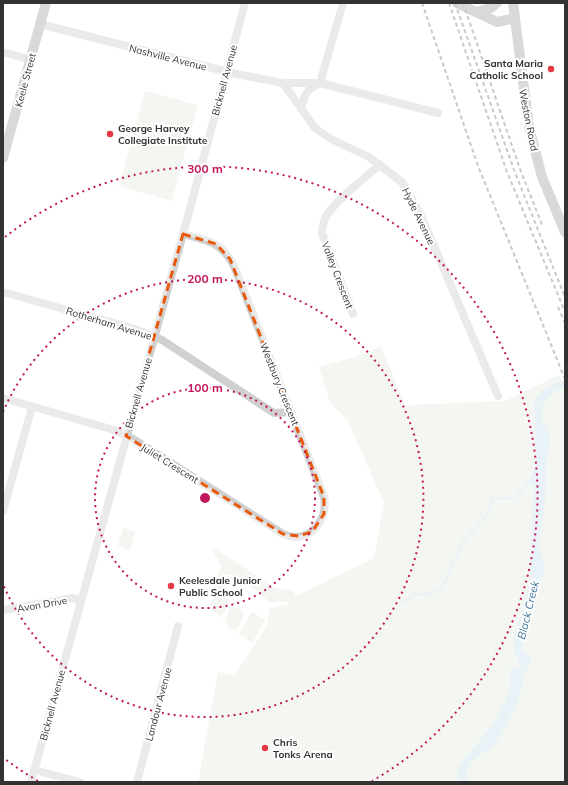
<svg xmlns="http://www.w3.org/2000/svg" width="568" height="785" viewBox="0 0 568 785" font-family="Mulish,sans-serif">
  <rect width="100%" height="100%" fill="#fff"/>
  <g fill="#e6ecdf">
    <path d="M145,91L198,105L172,201L119,186Z"/>
    <path d="M381,346L405,405L505,401L559,375L565,389L564,782H198L218,672L234,676L266,627L269,609L289,604L288,602H270L243,582L230,574L219,578L217,576L221,567L211,546L275,588L293,591L296,596L374,558L384,503L348,421L330,403L319,367L361,355Z"/>
    <path d="M123,528L135,532L130,550L118,546Z"/>
    <path d="M217,584C222,583 230,589 231,594L225,612L219,617L210,608Z"/>
    <path d="M230,607L240,608L244,613L239,627L235,630L231,629L225,623Z"/>
    <path d="M252,612L266,620L252,643L239,634Z"/>
  </g>
  <path fill="#cfe2ee" d="M565,380V387L555,391L543,404L542,420L550,435L549,452L546,461L545,503L539,542L544,566L543,577L522,649L523,652L530,656L532,661C522,674 524,680 520,695C518,705 499,740 491,747C479,757 463,763 467,782H459L457,776L459,765L494,723L506,699L510,686L511,668H517L520,664L514,651V639L530,581L532,508L535,495L534,485L531,484L529,486L528,483L531,478L536,464L534,401C540,390 553,383 565,380Z"/>
  <g fill="none" stroke-linecap="round" stroke-linejoin="round">
    <path stroke="#cfe2ee" stroke-width="2" d="M404,602C408,600 412,596 415,595C430,593 434,597 444,583L463,542L490,511L491,499L514,498L529,483"/>
    <g stroke="#d0d0d0" stroke-width="8">
      <path d="M40,24L236,74L283,83H320L438,113"/>
      <path d="M3,52L31,60"/>
      <path d="M283,83L315,128L331,139L369,157L403,183L422,218L498,396"/>
      <path d="M320,83L343,3"/>
      <path d="M301,109C303,98 307,87 319,84"/>
      <path d="M3,292L135,329L162,340L274,413L290,412"/>
      <path d="M353,314L322,233C323,226 323,220 327,215C338,198 364,179 380,164"/>
      <path d="M3,398L114,430L133,439L283,534C308,545 329,521 324,497L234,266C222,242 207,240 183,234"/>
      <path d="M3,511L32,407"/>
      <path d="M3,610L72,598L81,600"/>
      <path d="M34,770L80,782"/>
      <path d="M31,782L188,216L245,3"/>
      <path d="M137,782L178,626"/>
    </g>
    <g stroke="#ababab" stroke-width="10">
      <path d="M457,3L497,22L515,18"/>
      <path d="M513,3L529,127L542,177L565,232"/>
      <path d="M476,12L491,8L497,3"/>
      <path d="M3,158L46,3"/>
    </g>
    <g stroke="#888" stroke-width="2" stroke-dasharray="4 3" stroke-linecap="butt">
      <path d="M422,3L478,166L565,379"/>
      <path d="M449,3L507,172L565,312"/>
      <path d="M455,3L514,170L565,297"/>
      <path d="M463,3L520,169L543,227"/>
      <path d="M558,307L565,323"/>
    </g>
  </g>
  <path d="M0 0H568V785H0ZM183,234L216,244L230,259L324,497V514L312,532L298,536L283,534L126,436Z" fill="#fff" fill-opacity=".55" fill-rule="evenodd"/>
  <path fill="none" stroke="#e8590c" stroke-width="3" stroke-dasharray="8 5" stroke-linejoin="round" d="M183,234L216,244L230,259L324,497V514L312,532L298,536L283,534L126,436Z"/>
  <g fill="none" stroke="#c2185b" stroke-width="2" stroke-dasharray="2 4">
    <circle cx="205" cy="498" r="110"/>
    <path d="M3 412A219 219 0 1 1 3 584"/>
    <path d="M38 781A329 329 0 0 1 5 759M5 237A329 329 0 1 1 372 781"/>
  </g>
  <g fill="#e63946" stroke="#fff" stroke-width="1.5">
    <circle cx="551" cy="69" r="4"/>
    <circle cx="110" cy="134" r="4"/>
    <circle cx="171" cy="586" r="4"/>
    <circle cx="265" cy="748" r="4"/>
  </g>
  <g text-anchor="middle" stroke-width="4" stroke-linejoin="round" paint-order="stroke">
    <g font-size="10" fill="#333" stroke="#fff">
      <text transform="translate(168 57) rotate(14)" y="4">Nashville Avenue</text>
      <text transform="translate(25 80) rotate(-75)" y="4">Keele Street</text>
      <text transform="translate(224 80) rotate(-75)" y="4">Bicknell Avenue</text>
      <text transform="translate(529 120) rotate(79)" y="4">Weston Road</text>
      <text transform="translate(419 216) rotate(64)" y="4">Hyde Avenue</text>
      <text transform="translate(338 275) rotate(69)" y="4">Valley Crescent</text>
      <text transform="translate(109 323) rotate(17)" y="4">Rotherham Avenue</text>
      <text transform="translate(280 384) rotate(68)" y="4">Westbury Crescent</text>
      <text transform="translate(138 393) rotate(-74)" y="4">Bicknell Avenue</text>
      <text transform="translate(170 463) rotate(32)" y="4">Juliet Crescent</text>
      <text transform="translate(42 604) rotate(-10)" y="4">Avon Drive</text>
      <text transform="translate(158 704) rotate(-75)" y="4">Landour Avenue</text>
      <text transform="translate(52 705) rotate(-75)" y="4">Bicknell Avenue</text>
    </g>
    <g font-size="10" font-weight="bold" fill="#333" stroke="#fff" text-anchor="start">
      <text x="543" y="67" text-anchor="end">Santa Maria<tspan x="543" dy="12">Catholic School</tspan></text>
      <text x="118" y="132">George Harvey<tspan x="118" dy="12">Collegiate Institute</tspan></text>
      <text x="179" y="584">Keelesdale Junior<tspan x="179" dy="12">Public School</tspan></text>
      <text x="273" y="746">Chris<tspan x="273" dy="12">Tonks Arena</tspan></text>
    </g>
    <g font-size="11" font-style="italic" fill="#3f7597" stroke="#fff">
      <text transform="translate(528 610) rotate(-76)" y="4">Black Creek</text>
    </g>
  </g>
  <circle cx="205" cy="498" r="6" fill="#c2185b" stroke="#fff" stroke-width="2"/>
  <g font-size="12" text-anchor="middle" font-weight="bold" fill="#c2185b" stroke="#fff" stroke-width="4" stroke-linejoin="round" paint-order="stroke">
    <text x="205" y="173">300 m</text>
    <text x="205" y="283">200 m</text>
    <text x="205" y="392">100 m</text>
  </g>
  <rect width="568" height="785" fill="none" stroke="#333333" stroke-width="8"/>
</svg>
